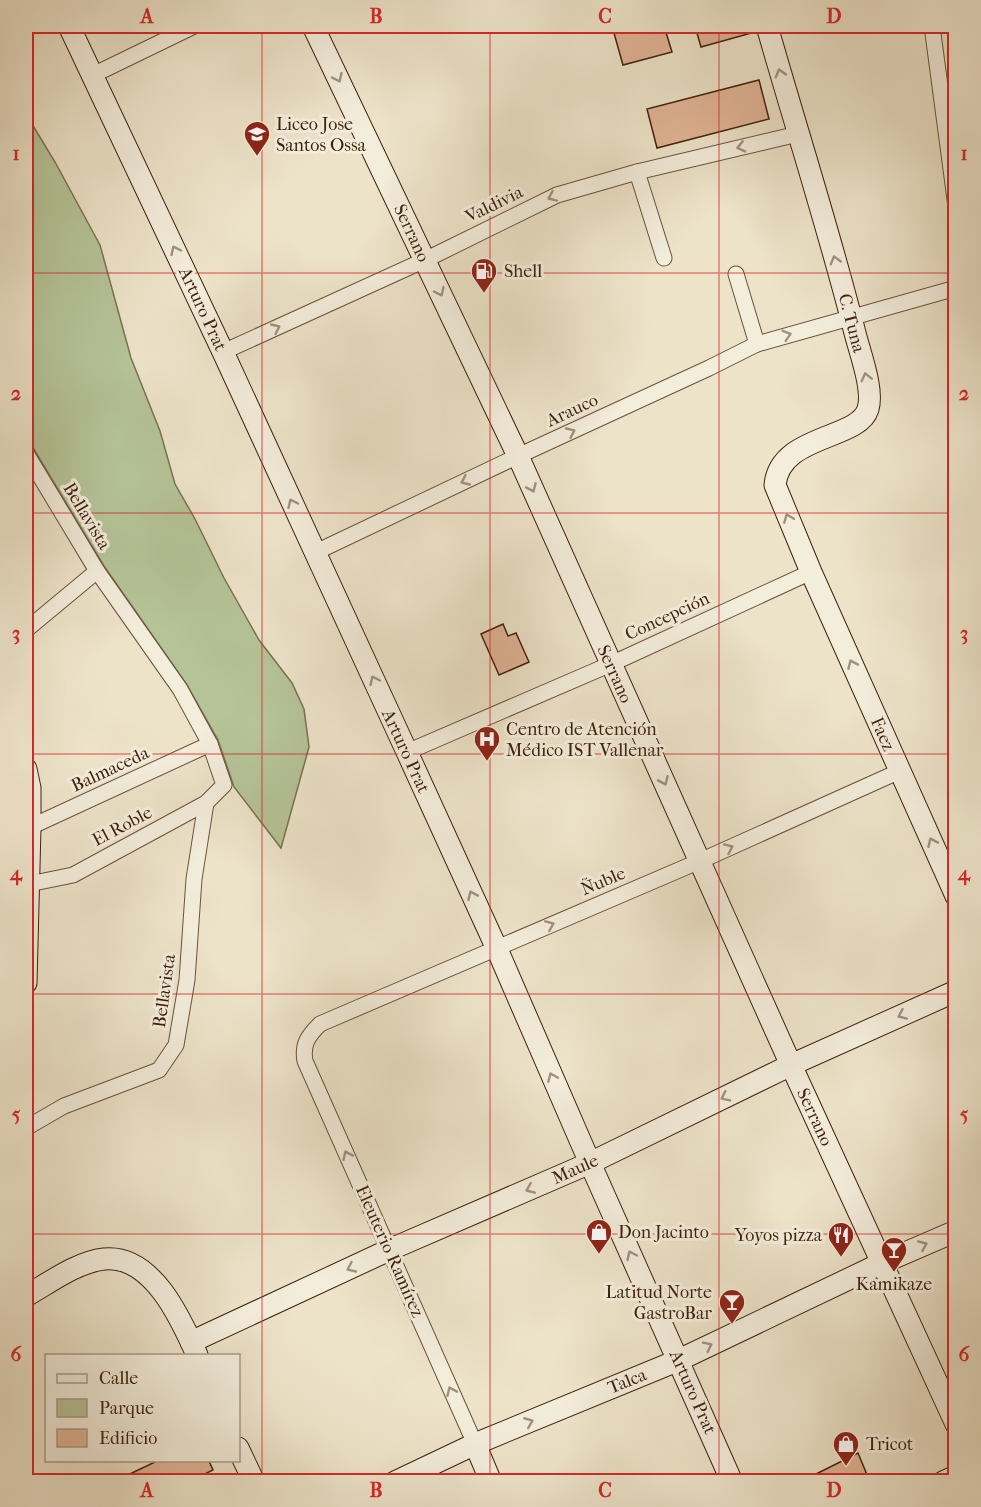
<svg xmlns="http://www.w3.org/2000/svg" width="981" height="1507" viewBox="0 0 981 1507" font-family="'IM FELL French Canon',serif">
  <rect width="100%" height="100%" fill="#ede3c9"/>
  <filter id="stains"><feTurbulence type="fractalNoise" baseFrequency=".00333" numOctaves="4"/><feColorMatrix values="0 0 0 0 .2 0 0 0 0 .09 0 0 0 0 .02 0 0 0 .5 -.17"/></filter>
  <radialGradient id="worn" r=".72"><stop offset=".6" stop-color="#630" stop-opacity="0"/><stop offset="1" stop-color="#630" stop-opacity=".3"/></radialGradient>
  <path fill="#b5c498" stroke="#7a7252" stroke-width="1.5" d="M26,114L55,162L100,245L131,358L160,431L175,484L195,519L224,578L259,640L292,683L304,709L309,747L281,848L234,787L218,740L187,685L104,566L26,436Z"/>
  <g fill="#e1b395" stroke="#3f200b" stroke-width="1.5">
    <path d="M612,26H664L672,52L623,65Z"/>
    <path d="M695,26H755V32L701,47Z"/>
    <path d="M759,80L769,119L657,148L647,109Z"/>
    <path d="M503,624L508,636L516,633L529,662L499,675L481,634Z"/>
    <path d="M858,1453L870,1482H800Z"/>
    <path d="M157,1461H209L213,1470L189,1482H113Z"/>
  </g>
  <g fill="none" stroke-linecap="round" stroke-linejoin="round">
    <g stroke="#6a513a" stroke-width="17">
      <g id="street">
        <path d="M932,26L956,207"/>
        <path d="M93,75L194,26"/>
        <path d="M637,172L664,258"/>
        <path d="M736,274L757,344"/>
        <path d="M223,352L425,260L557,195L637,172L798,134"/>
        <path d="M26,453L97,571L180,689L210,744L224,785L206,803L73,875L29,884"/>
        <path d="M314,553L518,456L709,368L757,344L956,288"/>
        <path d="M26,630L97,571"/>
        <path d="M407,752L611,664L811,572"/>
        <path d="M26,829L210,744"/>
        <path d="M26,1128L64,1106L159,1070L176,1045L187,980L194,879L206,803"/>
        <path d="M475,1444L305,1061C302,1044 308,1036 320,1024L700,861L900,771"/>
      </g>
    </g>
    <g stroke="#3f200b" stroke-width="23">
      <g id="secondary">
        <path d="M69,26L223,352L407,752L497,949L590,1163L732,1482"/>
        <path d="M313,26L518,456L791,1065L956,1424"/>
        <path d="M767,26C796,128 829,230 855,333C860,353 874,390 868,409C859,440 780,434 775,485L811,572L956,896"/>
        <path d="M26,769L30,788V828L26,983"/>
        <path d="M26,1296C49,1283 77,1262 104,1259C152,1254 181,1319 197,1355"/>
        <path d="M191,1342L389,1250L590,1163L791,1065L956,991"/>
        <path d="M475,1444L491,1482"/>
        <path d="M238,1448L254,1482"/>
        <path d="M395,1482L475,1444L679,1360L882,1263L956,1231"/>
        <path d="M943,1482L956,1476"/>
      </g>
    </g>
    <use href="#street" stroke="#f3eddc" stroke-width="15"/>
    <use href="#secondary" stroke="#f3eddc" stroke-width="21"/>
  </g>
  <defs><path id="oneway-chevron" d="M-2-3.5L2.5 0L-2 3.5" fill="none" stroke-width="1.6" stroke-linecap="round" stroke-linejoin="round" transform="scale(1.5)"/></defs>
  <g stroke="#a2917e">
    <use href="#oneway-chevron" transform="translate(780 73) rotate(-106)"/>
    <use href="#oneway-chevron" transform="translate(338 78) rotate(65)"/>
    <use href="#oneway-chevron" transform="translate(741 147) rotate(167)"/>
    <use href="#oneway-chevron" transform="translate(552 197) rotate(156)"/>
    <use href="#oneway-chevron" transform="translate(175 250) rotate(-115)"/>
    <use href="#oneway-chevron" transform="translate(835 260) rotate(-106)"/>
    <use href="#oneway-chevron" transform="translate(440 292) rotate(65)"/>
    <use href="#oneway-chevron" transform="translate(276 328) rotate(-25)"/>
    <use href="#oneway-chevron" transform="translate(787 335) rotate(-17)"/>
    <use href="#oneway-chevron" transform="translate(866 377) rotate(-104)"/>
    <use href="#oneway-chevron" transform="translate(571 432) rotate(-25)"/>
    <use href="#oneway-chevron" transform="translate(465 481) rotate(155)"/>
    <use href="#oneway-chevron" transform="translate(532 488) rotate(66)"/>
    <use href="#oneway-chevron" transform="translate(292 503) rotate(-115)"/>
    <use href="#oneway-chevron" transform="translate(788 518) rotate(-112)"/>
    <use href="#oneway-chevron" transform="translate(852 664) rotate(-114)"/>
    <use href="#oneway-chevron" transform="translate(374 680) rotate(-115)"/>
    <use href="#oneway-chevron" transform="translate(664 781) rotate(66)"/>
    <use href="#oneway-chevron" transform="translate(932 842) rotate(-114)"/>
    <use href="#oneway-chevron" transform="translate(729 848) rotate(-24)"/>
    <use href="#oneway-chevron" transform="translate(472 895) rotate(-114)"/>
    <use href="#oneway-chevron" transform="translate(550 925) rotate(-23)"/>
    <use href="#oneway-chevron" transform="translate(902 1015) rotate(156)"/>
    <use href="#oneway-chevron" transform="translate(552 1077) rotate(-113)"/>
    <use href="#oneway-chevron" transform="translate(725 1097) rotate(154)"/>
    <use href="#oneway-chevron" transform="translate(347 1155) rotate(-114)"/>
    <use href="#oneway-chevron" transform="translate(530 1189) rotate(157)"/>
    <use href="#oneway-chevron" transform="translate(923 1245) rotate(-24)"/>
    <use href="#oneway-chevron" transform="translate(631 1255) rotate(-115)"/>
    <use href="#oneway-chevron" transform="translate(351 1268) rotate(155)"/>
    <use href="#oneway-chevron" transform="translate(708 1346) rotate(-26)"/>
    <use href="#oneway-chevron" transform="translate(451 1391) rotate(-114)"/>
    <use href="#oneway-chevron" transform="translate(529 1422) rotate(-22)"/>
  </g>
  <path fill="none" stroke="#d62828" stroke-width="1.5" stroke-opacity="0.55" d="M262,26V1482M490,26V1482M719,26V1482M26,273H956M26,513H956M26,754H956M26,994H956M26,1234H956"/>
  <defs>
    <g id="school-pin" transform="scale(1.35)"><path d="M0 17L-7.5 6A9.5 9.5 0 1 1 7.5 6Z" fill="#8f2418" stroke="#f3eddc"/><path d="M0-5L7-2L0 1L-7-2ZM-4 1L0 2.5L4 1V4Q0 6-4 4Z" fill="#fff"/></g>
    <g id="fuel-pin" transform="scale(1.35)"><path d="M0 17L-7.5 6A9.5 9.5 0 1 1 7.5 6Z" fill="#8f2418" stroke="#f3eddc"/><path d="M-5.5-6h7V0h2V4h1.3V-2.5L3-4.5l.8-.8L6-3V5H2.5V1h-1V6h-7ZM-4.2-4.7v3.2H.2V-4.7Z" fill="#fff"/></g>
    <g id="hospital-pin" transform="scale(1.35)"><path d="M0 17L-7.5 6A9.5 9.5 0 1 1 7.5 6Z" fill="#8f2418" stroke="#f3eddc"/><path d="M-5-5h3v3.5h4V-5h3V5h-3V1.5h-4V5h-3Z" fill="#fff"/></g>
    <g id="shop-pin" transform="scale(1.35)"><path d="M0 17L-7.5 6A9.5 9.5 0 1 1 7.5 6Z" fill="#8f2418" stroke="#f3eddc"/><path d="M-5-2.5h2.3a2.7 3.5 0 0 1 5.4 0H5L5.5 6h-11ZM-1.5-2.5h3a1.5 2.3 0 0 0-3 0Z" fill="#fff"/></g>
    <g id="restaurant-pin" transform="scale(1.35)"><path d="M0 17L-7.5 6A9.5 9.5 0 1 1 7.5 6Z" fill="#8f2418" stroke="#f3eddc"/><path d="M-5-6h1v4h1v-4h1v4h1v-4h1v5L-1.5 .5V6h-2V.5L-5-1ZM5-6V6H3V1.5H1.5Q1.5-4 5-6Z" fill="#fff"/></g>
    <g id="bar-pin" transform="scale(1.35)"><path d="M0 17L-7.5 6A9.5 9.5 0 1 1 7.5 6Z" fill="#8f2418" stroke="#f3eddc"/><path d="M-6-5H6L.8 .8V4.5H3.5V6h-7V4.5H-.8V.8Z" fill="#fff"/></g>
  </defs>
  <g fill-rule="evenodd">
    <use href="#school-pin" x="257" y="134"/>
    <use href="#fuel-pin" x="484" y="271"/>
    <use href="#hospital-pin" x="487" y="739"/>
    <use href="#shop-pin" x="599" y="1232"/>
    <use href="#restaurant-pin" x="841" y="1235"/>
    <use href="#bar-pin" x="894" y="1250"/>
    <use href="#bar-pin" x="732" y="1302"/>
    <use href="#shop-pin" x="846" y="1444"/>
  </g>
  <g text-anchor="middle" stroke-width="6" stroke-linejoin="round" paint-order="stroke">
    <g font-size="18" fill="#3f200b" stroke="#f3eddc" text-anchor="start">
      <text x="276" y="130">Liceo Jose<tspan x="276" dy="21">Santos Ossa</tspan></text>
      <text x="504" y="277">Shell</text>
      <text x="506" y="735">Centro de Atención<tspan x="506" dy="21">Médico IST Vallenar</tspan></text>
      <text x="618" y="1238">Don Jacinto</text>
      <text x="822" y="1241" text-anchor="end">Yoyos pizza</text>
      <text x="894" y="1290" text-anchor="middle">Kamikaze</text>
      <text x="712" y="1298" text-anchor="end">Latitud Norte<tspan x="712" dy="21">GastroBar</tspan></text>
      <text x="866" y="1450">Tricot</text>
    </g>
    <g font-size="18" fill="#3f200b" stroke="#f3eddc">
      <text transform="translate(494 204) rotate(-26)" y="6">Valdivia</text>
      <text transform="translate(412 233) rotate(65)" y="6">Serrano</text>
      <text transform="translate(203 309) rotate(65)" y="6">Arturo Prat</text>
      <text transform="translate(852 323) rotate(75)" y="6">C. Tuna</text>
      <text transform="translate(572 410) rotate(-25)" y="6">Arauco</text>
      <text transform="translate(87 516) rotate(59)" y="6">Bellavista</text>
      <text transform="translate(667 616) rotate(-25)" y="6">Concepción</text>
      <text transform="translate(615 674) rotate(66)" y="6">Serrano</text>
      <text transform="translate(883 734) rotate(66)" y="6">Faez</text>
      <text transform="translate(406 751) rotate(65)" y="6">Arturo Prat</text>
      <text transform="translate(110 769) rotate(-25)" y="6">Balmaceda</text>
      <text transform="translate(122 826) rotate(-28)" y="6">El Roble</text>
      <text transform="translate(603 881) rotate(-23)" y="6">Ñuble</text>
      <text transform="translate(164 991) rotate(-82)" y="6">Bellavista</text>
      <text transform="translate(815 1117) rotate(65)" y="6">Serrano</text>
      <text transform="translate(575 1169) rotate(-24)" y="6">Maule</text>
      <text transform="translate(390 1251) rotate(66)" y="6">Eleuterio Ramírez</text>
      <text transform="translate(627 1381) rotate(-22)" y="6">Talca</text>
      <text transform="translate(693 1392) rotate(66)" y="6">Arturo Prat</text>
    </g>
  </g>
  <rect width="981" height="1507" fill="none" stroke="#ede3c9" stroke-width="66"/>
  <rect x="45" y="1354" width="195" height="108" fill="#f3eddc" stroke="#ab9b88" stroke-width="1.5"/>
  <rect x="57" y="1374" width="30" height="9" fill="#f3eddc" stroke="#ab9b88" stroke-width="1.5"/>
  <text x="99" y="1384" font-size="18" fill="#3f200b">Calle</text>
  <rect x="57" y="1399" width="30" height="18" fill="#b5c498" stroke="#ab9b88" stroke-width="1.5"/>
  <text x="99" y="1414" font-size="18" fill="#3f200b">Parque</text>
  <rect x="57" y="1429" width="30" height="18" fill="#e1b395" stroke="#ab9b88" stroke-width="1.5"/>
  <text x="99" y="1444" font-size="18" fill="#3f200b">Edificio</text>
  <rect x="33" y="33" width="915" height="1441" fill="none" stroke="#d62828" stroke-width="2"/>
  <g font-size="20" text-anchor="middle" font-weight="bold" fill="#d62828">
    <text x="147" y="23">A</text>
    <text x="376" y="23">B</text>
    <text x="605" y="23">C</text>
    <text x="834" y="23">D</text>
    <text x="16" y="160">1</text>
    <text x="964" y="160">1</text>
    <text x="16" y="400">2</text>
    <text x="964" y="400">2</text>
    <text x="16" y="640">3</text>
    <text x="964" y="640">3</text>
    <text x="16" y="880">4</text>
    <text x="964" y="880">4</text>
    <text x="16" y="1121">5</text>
    <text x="964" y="1121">5</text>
    <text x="16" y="1361">6</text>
    <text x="964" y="1361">6</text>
    <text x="147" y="1497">A</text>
    <text x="376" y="1497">B</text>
    <text x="605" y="1497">C</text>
    <text x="834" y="1497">D</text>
  </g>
  <rect width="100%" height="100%" filter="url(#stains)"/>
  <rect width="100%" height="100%" fill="url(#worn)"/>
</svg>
